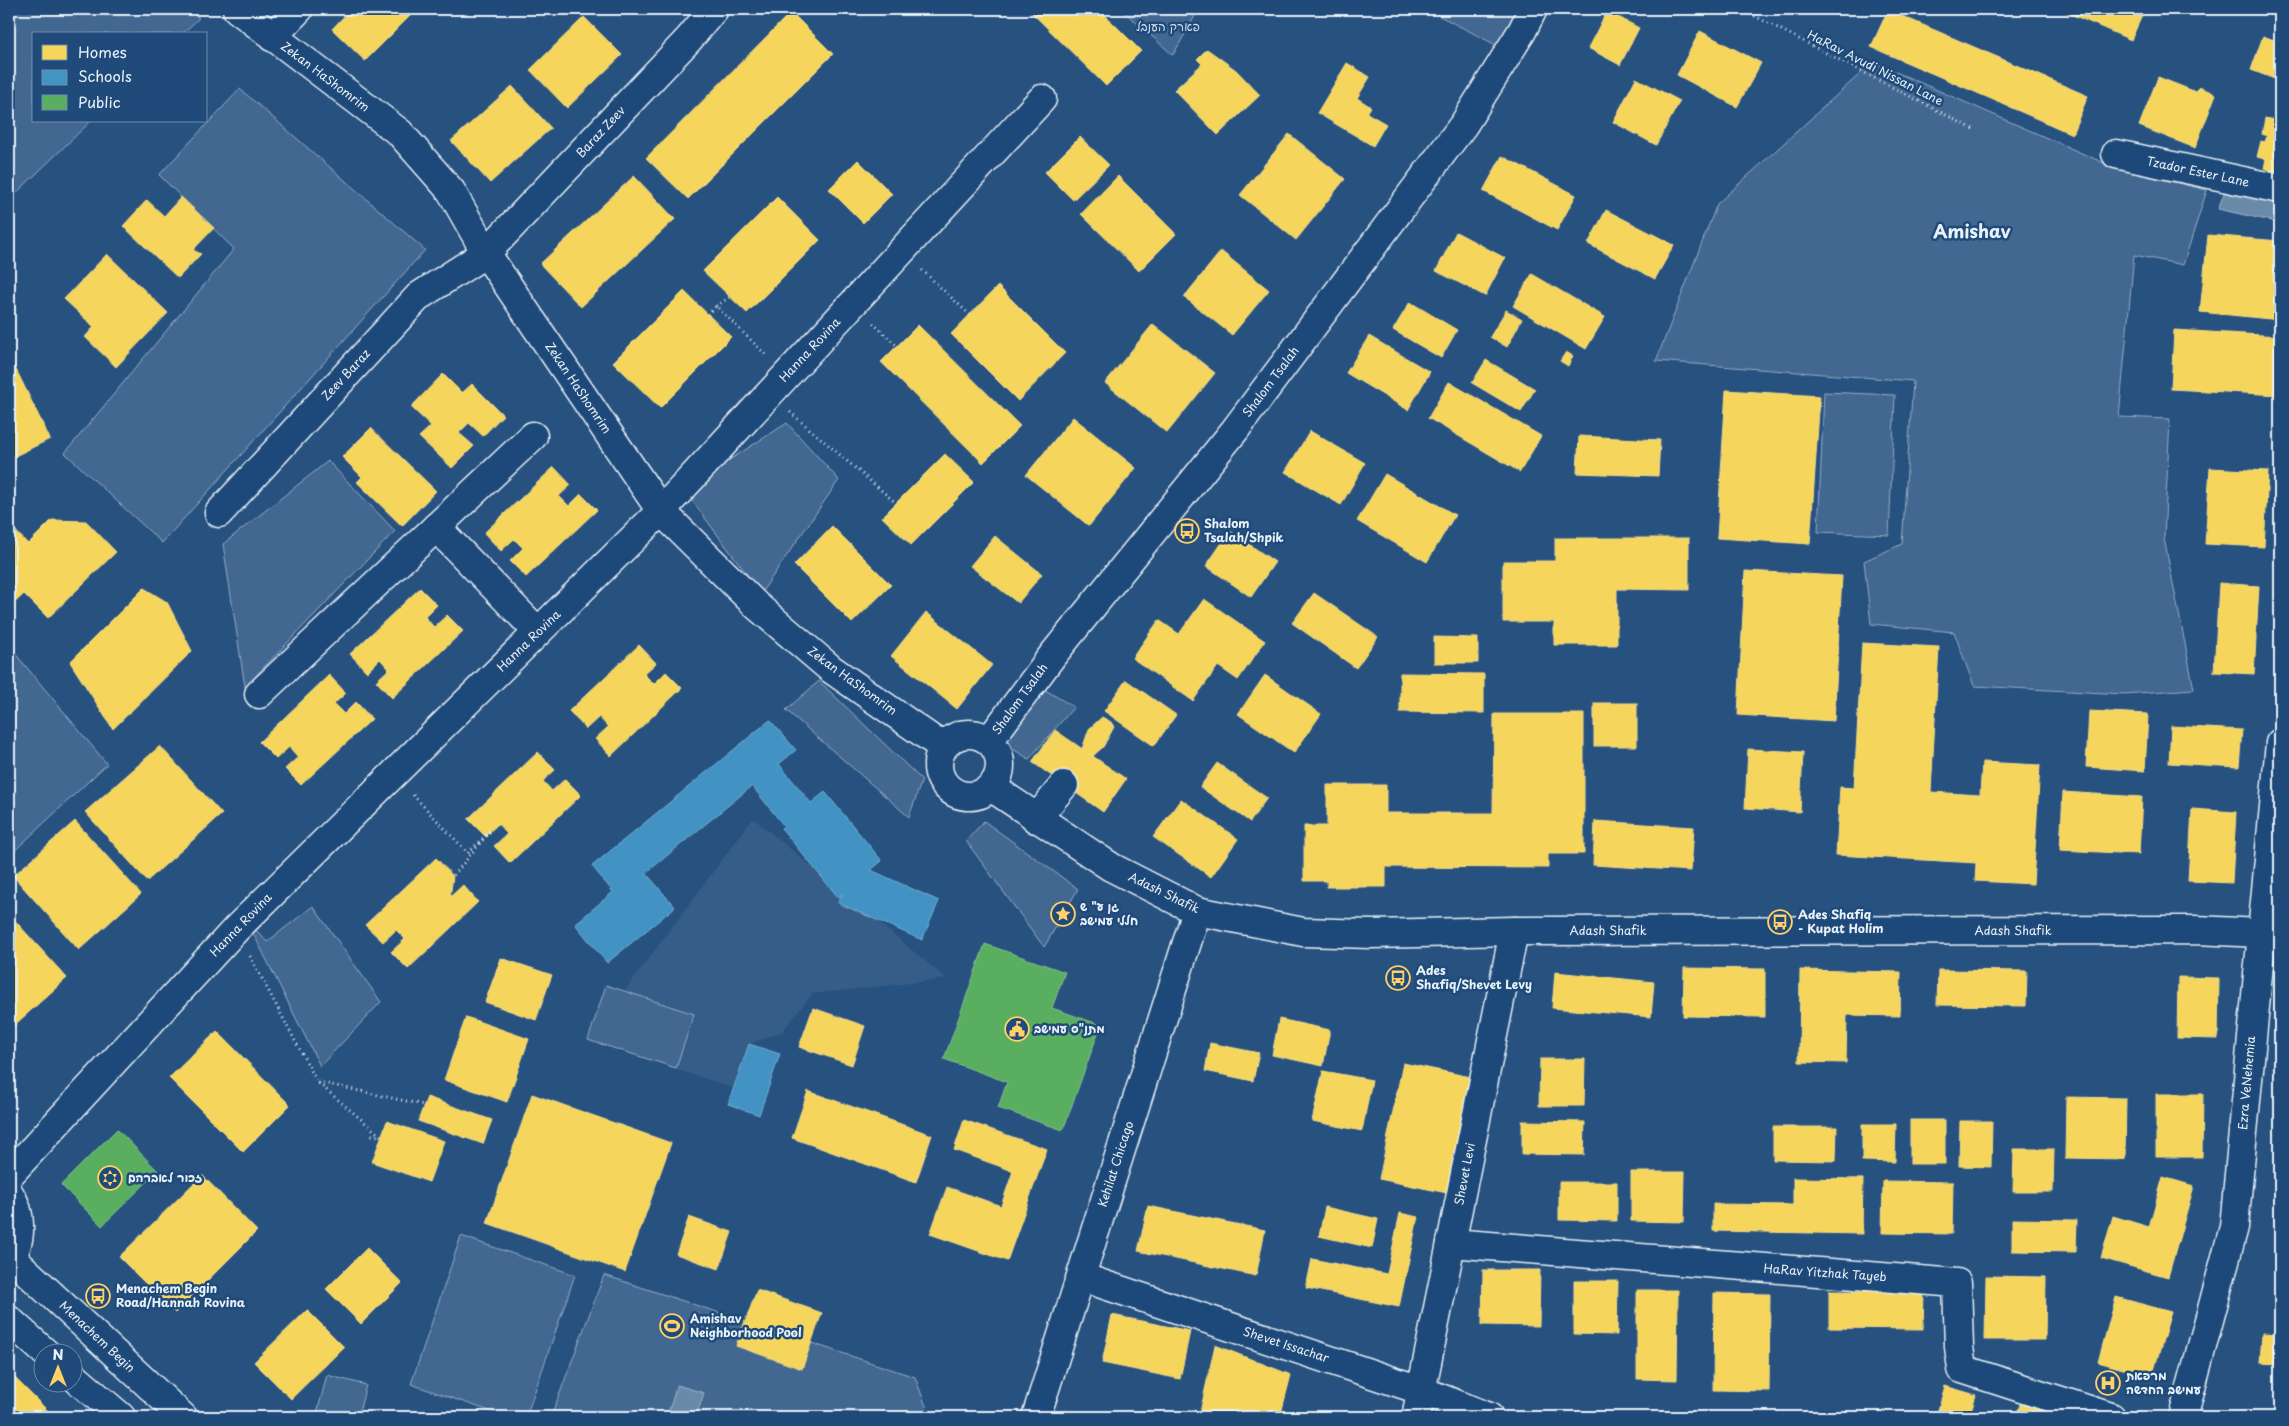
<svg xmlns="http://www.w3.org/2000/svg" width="2289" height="1426" viewBox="0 0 2289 1426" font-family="'Playpen Sans','Playpen Sans Hebrew',sans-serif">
  <rect width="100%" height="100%" fill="#27517f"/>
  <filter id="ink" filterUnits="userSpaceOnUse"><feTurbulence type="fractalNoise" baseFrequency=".02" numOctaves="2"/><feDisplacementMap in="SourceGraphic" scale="10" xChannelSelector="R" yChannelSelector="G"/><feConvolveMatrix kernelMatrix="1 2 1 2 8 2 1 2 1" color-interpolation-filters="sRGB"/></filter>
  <g filter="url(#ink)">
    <path fill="#355d88" d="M753,818L947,979L812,994L782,1032L749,1044L733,1088L588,1040Z"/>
    <g fill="#436891" stroke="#96acc4">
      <path d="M9,9H188L199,18L182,34H34V121H91L9,200Z"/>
      <path d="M1121,9H1199L1173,55Z"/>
      <path d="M1426,9H1518L1498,46Z"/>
      <path d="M1873,62L2118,169L2207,190L2183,265L2134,255L2119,417L2170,419L2164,538L2194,689L2123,694L1974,686L1954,632L1871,624L1864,561L1902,544L1913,381L1656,361L1717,204Z"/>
      <path d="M240,89L425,250L162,543L65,453L234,249L159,175Z"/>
      <path d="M1824,392L1895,395L1889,535L1818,532Z"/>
      <path d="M787,423L839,480L761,593L693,502L678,493Z"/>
      <path d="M328,461L395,531L245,687L223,544Z"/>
      <path d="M9,646L107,764L9,856Z"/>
      <path d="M819,681L922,780L909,817L786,710Z"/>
      <path d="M1035,684L1074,707L1029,759L992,736Z"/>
      <path d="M984,821L1078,889L1044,947L966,841Z"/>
      <path d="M313,906L381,1002L320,1066L246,919L267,942Z"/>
      <path d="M606,985L694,1014L676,1068L588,1040Z"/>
      <path d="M461,1236L575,1275L526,1417H507L411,1384Z"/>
      <path d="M604,1275L915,1377L930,1417H551Z"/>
      <path d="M327,1375L366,1385L358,1417H316Z"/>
    </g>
    <g fill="#6b8aaa" stroke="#9db3c9">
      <path d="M2226,188L2280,199V223L2218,209Z"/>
      <path d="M677,1385L704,1393L696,1417H667Z"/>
    </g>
    <g fill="#f6d55c" stroke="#f2dd8b">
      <path d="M351,9H417L365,61L332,29Z"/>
      <path d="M1028,9H1099L1141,51L1106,86Z"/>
      <path d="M2059,9H2145L2131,40Z"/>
      <path d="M1888,10L2088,96L2072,134L1871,47Z"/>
      <path d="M1607,11L1639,28L1620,65L1588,48Z"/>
      <path d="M791,12L833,54L688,199L646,158Z"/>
      <path d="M584,17L622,55L567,108L530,70Z"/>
      <path d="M1700,31L1761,63L1737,107L1677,75Z"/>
      <path d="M2263,36L2280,42V81L2251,70Z"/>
      <path d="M1207,49L1236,70L1260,95L1218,135L1174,90L1202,64L1197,59Z"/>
      <path d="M1347,63L1370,77L1357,98L1371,107L1367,113L1386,124L1373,146L1317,113Z"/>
      <path d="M2158,77L2196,92L2199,87L2216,94L2195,148L2139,126Z"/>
      <path d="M1636,78L1680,101L1656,145L1613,122Z"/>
      <path d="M512,86L551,128L490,183L451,141Z"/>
      <path d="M2277,111L2280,112V181L2268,178L2270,170L2264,168L2266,159L2257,157L2261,141L2265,142L2267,136L2262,134L2265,118L2275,120Z"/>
      <path d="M1289,134L1345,179L1296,240L1240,195Z"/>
      <path d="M1080,137L1109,165L1073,200L1045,172Z"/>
      <path d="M1502,156L1576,195L1557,230L1483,191Z"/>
      <path d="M858,160L892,194L863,223L829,189Z"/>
      <path d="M634,176L675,219L581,307L540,264Z"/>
      <path d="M1118,176L1176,234L1139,271L1081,214Z"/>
      <path d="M181,197L214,228L193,250L201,254L178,278L123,226L147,200L164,216Z"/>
      <path d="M777,197L820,240L747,313L703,271Z"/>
      <path d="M1606,210L1674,245L1655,279L1588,244Z"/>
      <path d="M1456,232L1505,258L1485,296L1436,271Z"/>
      <path d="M2208,235L2280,241V320L2200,312Z"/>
      <path d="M1221,251L1269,290L1232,335L1184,297Z"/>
      <path d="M107,254L168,313L116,367L85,337L94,327L64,299Z"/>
      <path d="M1532,274L1605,317L1586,349L1513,306Z"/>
      <path d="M998,286L1065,353L1018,401L951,334Z"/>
      <path d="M684,291L731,337L660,408L613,362Z"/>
      <path d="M1410,302L1457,330L1441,358L1393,330Z"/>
      <path d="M1506,310L1522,319L1507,347L1490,337Z"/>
      <path d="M1153,324L1215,373L1167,433L1105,383Z"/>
      <path d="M918,325L1020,426L983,463L881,362Z"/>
      <path d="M2174,330L2280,336V395L2171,389Z"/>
      <path d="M1369,336L1430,372L1408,410L1346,373Z"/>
      <path d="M1566,352L1573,356L1568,366L1560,361Z"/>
      <path d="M9,355L50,439L9,459Z"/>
      <path d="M1486,360L1535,389L1521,412L1472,383Z"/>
      <path d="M443,374L462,393L472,384L503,415L483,436L469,423L459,433L474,446L452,468L419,437L431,426L411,407Z"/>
      <path d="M1449,382L1541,436L1520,472L1428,418Z"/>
      <path d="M1726,390L1820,396L1810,544L1717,538Z"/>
      <path d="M1073,417L1136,468L1089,526L1026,475Z"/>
      <path d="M371,428L436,491L402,526L357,482L362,477L342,457Z"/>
      <path d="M1310,431L1365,463L1341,505L1285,472Z"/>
      <path d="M1579,436L1660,440L1658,476L1577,473Z"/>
      <path d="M945,454L974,482L911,545L882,517Z"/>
      <path d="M554,467L571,485L559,496L569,506L581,494L597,510L526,577L510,561L523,548L514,539L501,551L484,533Z"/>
      <path d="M2210,468L2268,471L2264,547L2205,544Z"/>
      <path d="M1385,474L1455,515L1427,562L1357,521Z"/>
      <path d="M52,520L86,521L116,552L48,618L24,594L9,608V524L28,544Z"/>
      <path d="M832,526L891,585L852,623L794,565Z"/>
      <path d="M1230,531L1275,562L1251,597L1206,566Z"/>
      <path d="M995,536L1042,574L1018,603L970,566Z"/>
      <path d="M1555,538H1689V590L1617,589V645H1554V622H1503V561H1555Z"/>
      <path d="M1745,571L1842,576L1834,721L1738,715Z"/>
      <path d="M2219,583L2259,586L2254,674L2214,672Z"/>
      <path d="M144,588L167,602L192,651L113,729L70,662Z"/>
      <path d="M420,588L437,605L425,617L434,627L447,615L463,631L392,698L376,681L389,669L380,659L367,672L350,654Z"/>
      <path d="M1314,593L1378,637L1356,668L1292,623Z"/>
      <path d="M1204,599L1265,641L1238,680L1218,666L1193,701L1132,658L1159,620L1179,634Z"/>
      <path d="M926,612L992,665L957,709L891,656Z"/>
      <path d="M1434,637L1478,638V663H1434Z"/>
      <path d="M1862,643L1939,647L1931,792L1980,795L1982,762L2040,765L2033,884L1975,881L1976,863L1836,855L1840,787L1854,788Z"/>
      <path d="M639,645L656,663L644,674L654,684L666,672L682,688L611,756L595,739L608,727L599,717L586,729L569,711Z"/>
      <path d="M1400,673L1484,674V713L1400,712Z"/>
      <path d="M329,675L346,693L334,704L344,714L356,702L372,719L301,785L285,769L298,757L289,747L276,759L259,742Z"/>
      <path d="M1265,675L1321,714L1294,753L1238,714Z"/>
      <path d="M1126,680L1176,715L1154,746L1104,711Z"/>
      <rect x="1594" y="703" width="43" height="43"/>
      <path d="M2089,711L2148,714L2145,771L2086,767Z"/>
      <path d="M1494,714H1584V854H1548V868L1386,867V887H1327V881H1304V826H1327V785H1386V813H1493Z"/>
      <path d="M1102,717L1111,722L1114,727L1103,747L1093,756L1082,749L1089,729Z"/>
      <path d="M2171,726L2242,730L2239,767L2169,763Z"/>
      <path d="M1055,730L1126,779L1103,812L1032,762Z"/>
      <path d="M160,746L222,814L147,881L85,812Z"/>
      <path d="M1748,749L1803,752L1800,812L1745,808Z"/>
      <path d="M538,752L555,770L543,781L552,791L565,779L581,795L510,863L494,846L507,834L498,824L485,836L468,819Z"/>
      <path d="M1217,763L1267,798L1250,822L1200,787Z"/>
      <path d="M2063,792L2142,797L2139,854L2060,850Z"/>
      <path d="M1181,799L1238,839L1211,877L1153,837Z"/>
      <path d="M2192,809L2236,812L2232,883L2188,881Z"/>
      <path d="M75,821L141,894L79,950L13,876Z"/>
      <path d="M1595,821L1694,827L1691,871L1593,865Z"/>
      <path d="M436,858L453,876L450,897L463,885L478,902L408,969L391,952L405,939L396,930L383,942L365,925Z"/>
      <path d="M9,914L67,978L9,1030Z"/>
      <path d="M501,958L552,975L536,1020L485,1002Z"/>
      <path d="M1684,968L1765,969V1017L1683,1016Z"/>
      <path d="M1800,970L1901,972L1900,1016L1847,1015L1846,1063L1799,1062Z"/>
      <path d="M1938,970L2027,971L2026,1006L1937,1005Z"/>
      <path d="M1555,972L1654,982L1651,1017L1552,1008Z"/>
      <path d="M2178,977L2219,978L2218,1039L2177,1038Z"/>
      <path d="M813,1008L865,1026L852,1065L799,1047Z"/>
      <path d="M466,1017L529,1039L507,1102L444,1080Z"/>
      <path d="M1279,1019L1330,1030L1323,1066L1272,1055Z"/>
      <path d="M217,1031L290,1105L243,1152L169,1078Z"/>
      <path d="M1210,1043L1259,1053L1253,1081L1205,1071Z"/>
      <path d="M1540,1059H1585L1584,1106H1539Z"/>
      <path d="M1403,1063L1471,1077L1447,1193L1379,1179Z"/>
      <path d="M1323,1071L1372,1080L1362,1131L1312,1121Z"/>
      <path d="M808,1091L932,1135L916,1182L792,1138Z"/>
      <path d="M532,1094L671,1143L625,1272L487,1223Z"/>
      <path d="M2156,1094H2203L2202,1157H2156Z"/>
      <path d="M427,1097L492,1120L483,1144L418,1121Z"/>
      <path d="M2066,1097L2126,1098L2125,1159L2065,1158Z"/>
      <path d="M964,1120L1047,1149L1007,1261L930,1234L947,1187L1001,1206L1013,1171L954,1150Z"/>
      <rect x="1910" y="1120" width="35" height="44"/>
      <path d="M387,1121L444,1141L429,1182L372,1162Z"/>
      <path d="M1522,1121L1585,1122L1584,1155L1522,1154Z"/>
      <path d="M1960,1121H1992L1991,1167L1959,1166Z"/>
      <path d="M1862,1124H1896L1895,1162L1862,1161Z"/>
      <path d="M1773,1127H1837L1836,1161L1773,1160Z"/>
      <path d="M2014,1149H2054L2053,1192H2013Z"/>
      <path d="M1631,1172H1685L1684,1222L1631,1221Z"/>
      <path d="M202,1175L257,1231L175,1313L119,1257Z"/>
      <path d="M2163,1177L2194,1186L2168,1277L2101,1258L2113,1216L2149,1227Z"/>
      <path d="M1793,1178L1863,1179L1862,1234L1713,1231V1204L1793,1205Z"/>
      <path d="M1883,1181L1953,1182L1952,1234L1882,1233Z"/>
      <path d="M1559,1182H1617V1221L1559,1220Z"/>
      <path d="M1148,1206L1265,1230L1256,1276L1138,1251Z"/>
      <path d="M1325,1207L1378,1219L1372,1248L1319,1236Z"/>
      <path d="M1400,1213L1418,1217L1399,1307L1306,1288L1312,1259L1387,1274Z"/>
      <path d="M689,1217L732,1232L719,1269L676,1254Z"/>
      <path d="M2012,1219L2077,1220L2076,1252L2012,1251Z"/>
      <path d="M367,1248L402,1283L361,1324L326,1289Z"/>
      <path d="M1483,1270H1540L1539,1326L1482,1325Z"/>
      <path d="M1986,1276L2046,1277L2045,1340H1985Z"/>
      <path d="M1574,1281H1618L1617,1335L1574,1334Z"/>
      <path d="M757,1290L822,1313L802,1369L736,1346Z"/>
      <path d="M1637,1290H1678L1677,1380L1637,1379Z"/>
      <path d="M1829,1291L1924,1292L1923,1329L1829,1328Z"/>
      <path d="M1714,1293L1770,1294L1769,1391L1713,1390Z"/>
      <path d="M2116,1297L2171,1312L2152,1377L2098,1362Z"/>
      <path d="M307,1310L344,1347L291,1399L254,1362Z"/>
      <path d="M1112,1315L1190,1331L1180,1379L1102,1363Z"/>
      <path d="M2262,1333L2280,1334V1364L2260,1363Z"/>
      <path d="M1215,1345L1291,1375L1280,1417H1199Z"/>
      <path d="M13,1376L54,1417H9V1380Z"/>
      <path d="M1945,1386L1976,1395L1969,1417H1936Z"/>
      <path d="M2023,1395L2060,1405L2057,1417H2016Z"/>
    </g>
    <g fill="#4393c3" stroke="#74afd3">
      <path d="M770,720L796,750L779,764L811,803L825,792L882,861L871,870L939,901L922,940L838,903L842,894L838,897L781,828L784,826L752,786L646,873L675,907L607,963L575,924L613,892L592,866Z"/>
      <path d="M749,1044L780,1054L759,1115L728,1104Z"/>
    </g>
    <g fill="#5aae61" stroke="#85c28e">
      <path d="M985,944L1065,972L1052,1008L1101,1025L1063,1130L998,1108L1007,1082L944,1059Z"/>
      <path d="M117,1129L158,1171L102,1226L61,1185Z"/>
    </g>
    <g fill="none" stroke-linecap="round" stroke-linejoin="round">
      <g stroke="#e8f1f8" stroke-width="31">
        <g id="minor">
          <path d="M237,9L400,133L451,191L486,253L661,511L757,606L831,669L943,747"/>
          <path d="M272,37L299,9"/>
          <path d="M2116,154L2280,189"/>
          <path d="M219,513L419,296L486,253L689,39L714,9"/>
          <path d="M436,527L538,632"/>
          <path d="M259,694L533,436"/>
          <circle cx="969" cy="765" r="31"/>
          <path d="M989,741L1052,656L1235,430L1464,124L1522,31L1533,9"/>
          <path d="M991,787L1111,867L1197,911L1303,932L1371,934L1514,931L2196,930L2261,933"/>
          <path d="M1036,819L1064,785"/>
          <path d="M9,1175L236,929L661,511L1042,99"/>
          <path d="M9,1193C22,1212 23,1241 9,1260"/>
          <path d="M1451,1243L1957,1283L1959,1347L1962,1369L2111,1417"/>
          <path d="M11,1257L183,1417"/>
          <path d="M1081,1277L1420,1390L1489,1417"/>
          <path d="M9,1320L47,1354"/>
          <path d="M72,1375L121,1417"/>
          <path d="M1036,1417L1197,911"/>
          <path d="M1416,1417L1514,931"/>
          <path d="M2183,1417L2234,1227L2280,743"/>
        </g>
      </g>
      <g stroke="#e8f1f8" stroke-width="3" stroke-dasharray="1 4" stroke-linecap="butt">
        <path d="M1741,9L1975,130"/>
        <path d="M922,270L970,315"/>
        <path d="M716,306L730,297"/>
        <path d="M708,315L716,306L766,355"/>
        <path d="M873,323L897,346"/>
        <path d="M790,412L896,503"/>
        <path d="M413,795L468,853L491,830L453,876"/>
        <path d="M250,956L317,1082L381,1136L371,1135"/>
        <path d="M318,1082L424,1105"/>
      </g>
      <use href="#minor" stroke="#1f4a7a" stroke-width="28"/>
    </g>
  </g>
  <defs>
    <g id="bus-ring" transform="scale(1.25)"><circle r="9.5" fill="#1f4a7a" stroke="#ffd166" stroke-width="1.5"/><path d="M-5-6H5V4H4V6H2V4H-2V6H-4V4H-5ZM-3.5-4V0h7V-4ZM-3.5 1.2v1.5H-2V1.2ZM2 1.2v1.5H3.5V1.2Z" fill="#ffd166"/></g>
    <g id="sight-ring" transform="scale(1.25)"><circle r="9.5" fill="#1f4a7a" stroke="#ffd166" stroke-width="1.5"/><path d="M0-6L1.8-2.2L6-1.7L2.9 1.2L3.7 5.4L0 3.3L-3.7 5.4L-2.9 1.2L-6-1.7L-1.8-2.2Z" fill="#ffd166"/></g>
    <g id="civic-ring" transform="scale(1.25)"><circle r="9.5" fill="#1f4a7a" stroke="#ffd166" stroke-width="1.5"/><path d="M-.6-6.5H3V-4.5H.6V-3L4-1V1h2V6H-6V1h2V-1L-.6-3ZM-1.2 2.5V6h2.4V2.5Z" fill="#ffd166"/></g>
    <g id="synagogue-ring" transform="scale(1.25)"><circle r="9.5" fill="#1f4a7a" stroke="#ffd166" stroke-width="1.5"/><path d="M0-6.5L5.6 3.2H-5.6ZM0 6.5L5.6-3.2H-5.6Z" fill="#ffd166"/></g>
    <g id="stadium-ring" transform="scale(1.25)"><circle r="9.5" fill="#1f4a7a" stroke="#ffd166" stroke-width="1.5"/><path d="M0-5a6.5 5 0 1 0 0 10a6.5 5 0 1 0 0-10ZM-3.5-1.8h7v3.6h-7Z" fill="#ffd166"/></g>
    <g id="hospital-ring" transform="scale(1.25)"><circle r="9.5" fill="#1f4a7a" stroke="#ffd166" stroke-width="1.5"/><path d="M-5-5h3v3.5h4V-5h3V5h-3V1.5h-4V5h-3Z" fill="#ffd166"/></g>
  </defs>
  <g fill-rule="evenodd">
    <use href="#bus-ring" x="1187" y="531"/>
    <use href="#sight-ring" x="1063" y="914"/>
    <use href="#bus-ring" x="1780" y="922"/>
    <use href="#bus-ring" x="1398" y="978"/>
    <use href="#civic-ring" x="1017" y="1029"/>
    <use href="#synagogue-ring" x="110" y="1178"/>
    <use href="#bus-ring" x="98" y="1296"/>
    <use href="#stadium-ring" x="672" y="1326"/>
    <use href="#hospital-ring" x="2108" y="1383"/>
  </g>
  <g text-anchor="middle" stroke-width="5" stroke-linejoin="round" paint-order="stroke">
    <g font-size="12" fill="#d8e3ee" stroke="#1f4a7a">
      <text x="1168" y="31">פארק הענבל</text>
    </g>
    <g font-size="12" fill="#e8f1f8" stroke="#1f4a7a">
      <text transform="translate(1875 68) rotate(27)" y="4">HaRav Avudi Nissan Lane</text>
      <text transform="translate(325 77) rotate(37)" y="4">Zekan HaShomrim</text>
      <text transform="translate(601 132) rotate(-47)" y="4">Baraz Zeev</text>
      <text transform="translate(2198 172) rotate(12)" y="4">Tzador Ester Lane</text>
      <text transform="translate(810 350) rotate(-47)" y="4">Hanna Rovina</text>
      <text transform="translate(346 375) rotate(-47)" y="4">Zeev Baraz</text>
      <text transform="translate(1271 382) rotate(-53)" y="4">Shalom Tsalah</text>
      <text transform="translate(578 388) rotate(56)" y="4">Zekan HaShomrim</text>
      <text transform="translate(529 641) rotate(-44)" y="4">Hanna Rovina</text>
      <text transform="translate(852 681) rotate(36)" y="4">Zekan HaShomrim</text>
      <text transform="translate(1020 699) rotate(-54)" y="4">Shalom Tsalah</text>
      <text transform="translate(1164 893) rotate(26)" y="4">Adash Shafik</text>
      <text transform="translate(241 925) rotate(-46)" y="4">Hanna Rovina</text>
      <text x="1608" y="935">Adash Shafik</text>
      <text x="2013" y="935">Adash Shafik</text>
      <text transform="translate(2247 1083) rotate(-85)" y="4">Ezra VeNehemia</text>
      <text transform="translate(1116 1164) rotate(-72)" y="4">Kehilat Chicago</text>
      <text transform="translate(1465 1174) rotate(-79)" y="4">Shevet Levi</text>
      <text transform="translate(1825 1273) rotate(4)" y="4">HaRav Yitzhak Tayeb</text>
      <text transform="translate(97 1337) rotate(43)" y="4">Menachem Begin</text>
      <text transform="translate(1286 1345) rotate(18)" y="4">Shevet Issachar</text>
    </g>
    <g font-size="12" font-weight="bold" fill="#e8f1f8" stroke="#1f4a7a" text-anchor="start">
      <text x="1204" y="528">Shalom<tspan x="1204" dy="14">Tsalah/Shpik</tspan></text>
      <text x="1080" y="911">גן ע" ש<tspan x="1080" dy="14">חללי עמישב</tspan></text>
      <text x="1798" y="919">Ades Shafiq<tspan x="1798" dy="14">- Kupat Holim</tspan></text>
      <text x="1416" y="975">Ades<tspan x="1416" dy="14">Shafiq/Shevet Levy</tspan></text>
      <text x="1034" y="1033">מתנ"ס עמישב</text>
      <text x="128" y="1182">זכור לאברהם</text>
      <text x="116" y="1293">Menachem Begin<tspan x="116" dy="14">Road/Hannah Rovina</tspan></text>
      <text x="690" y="1323">Amishav<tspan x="690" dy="14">Neighborhood Pool</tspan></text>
      <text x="2126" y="1380">מרפאת<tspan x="2126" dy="14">עמישב החדשה</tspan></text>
    </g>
    <g font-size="18" font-weight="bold" fill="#e8f1f8" stroke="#1f4a7a">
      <text x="1972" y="238">Amishav</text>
    </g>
  </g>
  <rect width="2289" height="1426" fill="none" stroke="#1f4a7a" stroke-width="30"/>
  <rect x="15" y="15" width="2259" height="1396" fill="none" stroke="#e8f1f8" stroke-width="2" filter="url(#ink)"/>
  <rect x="32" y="32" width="175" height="90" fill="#1f4a7a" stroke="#6f8dac"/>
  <rect x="42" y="45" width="25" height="15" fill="#f6d55c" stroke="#6f8dac"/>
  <text x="78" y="58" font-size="15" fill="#e8f1f8">Homes</text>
  <rect x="42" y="70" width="25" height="15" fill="#4393c3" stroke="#6f8dac"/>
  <text x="78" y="82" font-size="15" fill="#e8f1f8">Schools</text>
  <rect x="42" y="95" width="25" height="15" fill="#5aae61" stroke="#6f8dac"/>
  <text x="78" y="108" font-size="15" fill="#e8f1f8">Public</text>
  <g transform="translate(58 1368)"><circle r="24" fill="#1f4a7a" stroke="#6f8dac"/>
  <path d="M0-4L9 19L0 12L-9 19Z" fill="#ffd166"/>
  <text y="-8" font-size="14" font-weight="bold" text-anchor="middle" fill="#e8f1f8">N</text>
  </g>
</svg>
